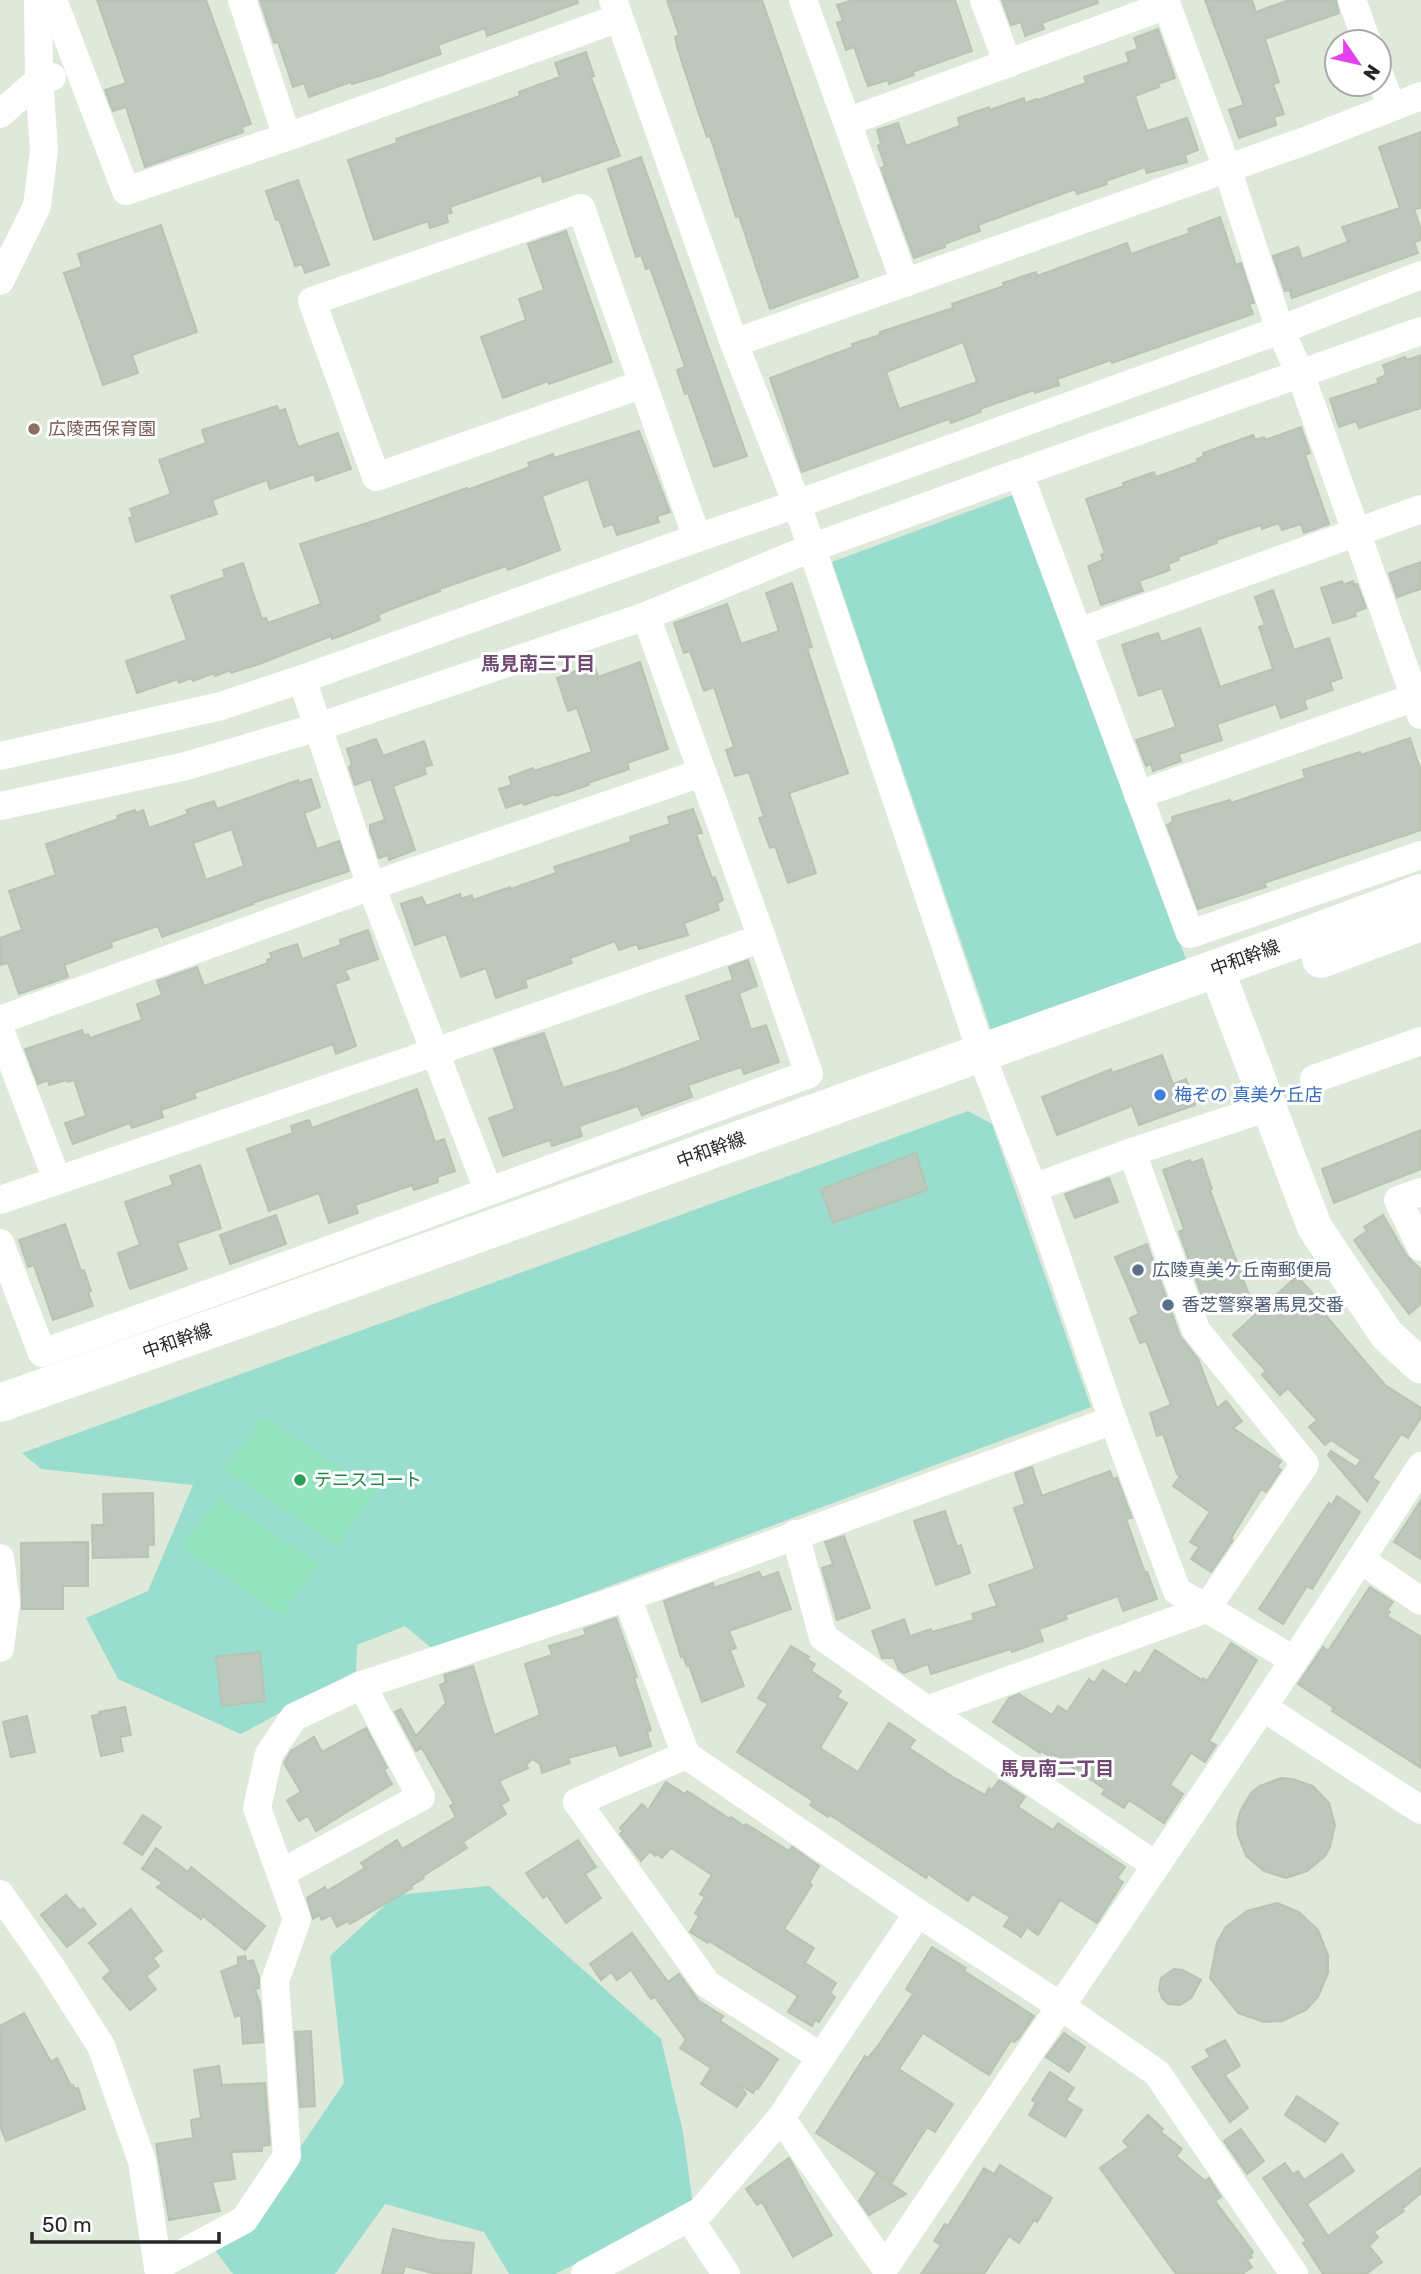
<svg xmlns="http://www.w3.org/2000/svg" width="1421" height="2274" viewBox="0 0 1421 2274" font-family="Rubik,'Noto Sans JP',sans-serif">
  <rect width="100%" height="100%" fill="#dee9d9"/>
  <g fill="#98ddce">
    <path d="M1013,495L1187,962L992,1033L832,562Z"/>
    <path d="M968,1111L992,1124L1091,1407L435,1651L405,1626L357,1645L356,1671L241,1734L118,1679L86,1618L148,1591L193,1485L41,1469L22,1453Z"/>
    <path d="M489,1886L661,2039L683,2132L693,2206L555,2274H509L484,2232L385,2204L335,2274H233L214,2249L297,2152L344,2083L330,1956L396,1895Z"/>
  </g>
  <g fill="#94e4c0">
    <path d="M262,1416L377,1491L338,1547L223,1470Z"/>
    <path d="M218,1496L319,1563L282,1616L182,1548Z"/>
  </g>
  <g fill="#bec7bc" stroke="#b7c4b3" stroke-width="2" fill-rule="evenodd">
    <path d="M97,0H206L251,124L242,127L243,132L145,167L126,107L113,111L105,90L126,83Z"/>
    <path d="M260,0H577L578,3L487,36L485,28L438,45L441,54L379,76L352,84L351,82L309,97L304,83L293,87L278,42L274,43Z"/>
    <path d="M667,0H762L858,277L770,309L739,216L736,217L710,136L707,137L699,114L678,50L675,37L679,35Z"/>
    <path d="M853,0H955L972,51L912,72L914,75L889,84L888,80L868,86L854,47L846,50L837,23L843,21L837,5Z"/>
    <path d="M1002,0H1097L1098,3L1042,23L1044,29L1025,36L1021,22L1011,25Z"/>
    <path d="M1205,0H1252L1256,12L1289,0H1336L1339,13L1265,39L1279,82L1273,84L1284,114L1274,117L1276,125L1239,138L1229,110L1244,105Z"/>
    <path d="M1158,29L1175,78L1158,84L1159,87L1135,96L1147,131L1187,118L1198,150L1185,155L1187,162L1147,173L1145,167L1106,181L1107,184L1077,194L1075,189L978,225L980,231L944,244L945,247L914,258L881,168L885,166L878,146L881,144L877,130L898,123L906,146L960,126L958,118L989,107L990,110L1024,98L1025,103L1037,99L1038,100L1086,83L1084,77L1129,62L1126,53L1138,49L1134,38Z"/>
    <path d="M586,52L594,76L591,77L620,156L543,182L541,175L450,207L452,213L446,214L448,222L430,228L428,221L374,240L348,160L397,143L396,139L520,96L519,92L560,77L555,63Z"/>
    <path d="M1421,132V208L1414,209L1421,230V240L1414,242L1418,253L1292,298L1290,290L1285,291L1273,256L1298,247L1302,259L1348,242L1342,227L1400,208L1379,147Z"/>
    <path d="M641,157L747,456L714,467L688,393L685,394L677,370L685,367L664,306L650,268L646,269L641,255L636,257L608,169Z"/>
    <path d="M298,180L329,265L305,273L302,264L295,266L279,219L276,220L266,191Z"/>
    <path d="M1220,217L1236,265L1241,263L1254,303L1249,304L1253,314L1112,363L1111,360L1057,379L1059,385L1035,393L1034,390L980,409L981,412L951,423L949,419L802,472L770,378L853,347L852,344L880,335V332L953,308L952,304L1004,286L1003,283L1036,272L1037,276L1127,243L1131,254L1190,233L1188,229ZM963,342L977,382L899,409L886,372Z"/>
    <path d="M161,225L197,332L132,355L138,373L103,385L64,273L82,267L78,254Z"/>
    <path d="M566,231L612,362L549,384L548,381L503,398L481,337L526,320L519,299L544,290L528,244Z"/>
    <path d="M1421,355V408L1359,428L1356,421L1339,427L1330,399L1379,383L1377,379L1386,375L1383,365L1405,357L1407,360Z"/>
    <path d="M277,406L279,411L285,409L298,447L338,433L351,469L316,481L314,474L270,489L267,480L212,500L217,514L136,542L129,518L133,517L130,509L171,494L159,460L206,443L202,430Z"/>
    <path d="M1301,427L1310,453L1305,455L1329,524L1304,533L1301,524L1282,530L1279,523L1262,529L1261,525L1216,540L1217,543L1178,557L1179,560L1168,564L1170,570L1139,581L1143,591L1101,605L1088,566L1103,560L1101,555L1105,553L1086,499L1124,486L1123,483L1154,472L1156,477L1198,462L1197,459L1204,456L1203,453L1253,435L1255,440L1264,437L1265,440Z"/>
    <path d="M639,431L670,512L657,516L659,522L617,535L613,524L604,527L588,479L542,496L560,550L508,570L506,566L440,589V591L386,611L378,615L380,620L351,632L332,639L331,636L259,664L231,673V670L215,676L214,673L193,681L191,678L179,683L178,679L137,693L126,661L187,640L171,596L225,577L223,570L243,563L262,619L266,618L268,623L321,604L300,544L380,519L467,488V490L530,467L528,463L553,454L554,458Z"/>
    <path d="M1421,562V589L1397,597L1389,573Z"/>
    <path d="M1342,581L1343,585L1353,581L1354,585L1357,584L1366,608L1355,612L1356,616L1333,623L1321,588Z"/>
    <path d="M792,583L812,647L807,648L848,773L789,793L816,873L788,883L775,846L770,848L759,818L764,817L749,772L735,776L726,750L734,747L714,687L704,691L690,651L684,653L674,623L727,604L741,644L779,631L766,593Z"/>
    <path d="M1273,590L1294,650L1329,638L1342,678L1330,682L1333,690L1304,700L1307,709L1281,718L1276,704L1217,724L1222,740L1179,754L1181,761L1153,771L1151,764L1146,766L1136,740L1176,727L1162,688L1139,696L1122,645L1158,633L1161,642L1200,628L1220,687L1273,669L1259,627L1265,625L1255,597Z"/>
    <path d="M640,662L668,749L627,763L629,769L588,783L589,785L556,796L555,794L524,805L523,802L506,808L499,789L512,785L509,777L533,768L534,771L592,752L577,708L568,711L557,678L594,664L598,677Z"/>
    <path d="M1410,738L1421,771V830L1264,883L1266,887L1198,909L1167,825L1173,822L1172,817L1230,800L1231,803L1305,778L1303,770L1360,752L1361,755Z"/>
    <path d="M376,739L383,756L424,741L432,765L424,767L426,774L393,786L415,850L389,860L388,855L379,858L370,830V825L385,820L371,779L355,785L349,767L352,765L347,749Z"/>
    <path d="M311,779L320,807L304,813L317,849L339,841L349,871L252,903L253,904L162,937L158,926L111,942L112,947L64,965L68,977L19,994L8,963L0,965V938L22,930L9,891L56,875L46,844L118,819L117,816L135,810L136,813L143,810L149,828L188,814L186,810L214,801L217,809L298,780L299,783ZM232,829L244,866L206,880L193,843Z"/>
    <path d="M693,809L702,833L696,834L712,878L715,877L723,900L717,903L719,910L684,923L688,935L639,949L637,944L619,950L615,941L570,958L572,963L525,980L527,987L496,998L486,968L461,977L446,934L415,945L401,904L422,897L426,906L460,894L461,899L472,895L473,900L510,887L511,889L556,873L554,867L631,842L630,837L670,824L668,817Z"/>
    <path d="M368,930L378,959L345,970L349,979L335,984L356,1046L336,1054L333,1044L291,1059L194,1093L196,1098L161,1110L163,1117L132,1128L130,1123L73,1144L65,1123L86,1116L74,1080L68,1082L67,1080L49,1085L48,1080L38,1084L25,1049L82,1030L84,1036L88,1034L90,1038L142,1020L137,1004L162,995L157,981L197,967L204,986L268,963L267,960L272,958L270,953L297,944L302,959L341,945L340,940Z"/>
    <path d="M748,960L757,986L739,993L751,1030L766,1025L779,1062L744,1074L741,1067L688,1085L692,1097L642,1115L638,1106L579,1126L582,1136L552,1146L550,1140L503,1156L489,1118L515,1109L494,1049L544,1033L563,1088L617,1071L701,1040L686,996L733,980L729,967Z"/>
    <path d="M1162,1055L1173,1084L1186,1079L1195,1105L1139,1125L1132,1106L1057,1135L1042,1097L1111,1069L1112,1073Z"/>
    <path d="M417,1089L435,1142L444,1139L455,1171L437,1177L438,1182L414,1190L412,1185L355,1205L358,1213L329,1223L319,1193L269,1211L247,1149L293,1133L291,1126L309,1120L312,1128Z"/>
    <path d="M1421,1130V1169L1334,1203L1322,1169Z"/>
    <path d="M916,1153L927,1190L833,1223L821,1189Z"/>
    <path d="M1202,1159L1212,1189L1210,1190L1249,1295L1209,1309L1205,1305L1179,1232L1184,1229L1163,1170L1190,1160L1191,1163Z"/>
    <path d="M200,1165L221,1228L177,1243L187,1269L130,1289L118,1253L140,1245L125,1202L173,1185L170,1176Z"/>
    <path d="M1109,1178L1118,1202L1075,1218L1065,1194Z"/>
    <path d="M276,1215L286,1244L230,1264L220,1235Z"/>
    <path d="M1383,1215L1406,1255L1421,1270V1304L1409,1314L1376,1271L1354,1240L1367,1231L1364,1227Z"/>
    <path d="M65,1224L81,1271L84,1270L91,1291L88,1292L93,1306L53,1320L34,1265L28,1267L19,1240Z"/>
    <path d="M1147,1244L1180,1336L1198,1359L1217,1408L1226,1401L1242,1421L1233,1428L1281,1461L1277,1467L1281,1470L1266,1492L1261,1489L1231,1538L1233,1540L1211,1572L1191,1559L1199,1547L1190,1542L1210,1512L1173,1486L1180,1476L1177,1474L1163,1434L1157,1436L1150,1413L1171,1405L1146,1341L1140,1343L1130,1318L1139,1314L1115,1257Z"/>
    <path d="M1297,1276L1313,1294L1310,1297L1385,1385L1421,1408V1417L1408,1438L1401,1434L1372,1478L1379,1482L1367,1501L1328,1455L1331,1451L1356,1467L1361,1460L1331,1440L1325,1445L1309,1427L1317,1420L1288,1388L1280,1395L1262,1375L1266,1371L1233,1335Z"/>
    <path d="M1032,1467L1042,1496L1110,1471L1113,1479L1117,1478L1132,1518L1126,1519L1145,1573L1147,1572L1157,1599L1123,1611L1118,1596L1065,1615L1067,1619L1039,1629L1043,1641L1012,1652L1011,1649L931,1674L928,1664L904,1673L899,1670L894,1658H882L872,1631L904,1619L910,1636L931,1629L932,1632L974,1620L972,1614L997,1606L989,1585L1035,1569L1014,1508L1025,1504L1015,1473Z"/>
    <path d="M153,1493L154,1545H148V1557L93,1558L92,1525H104L103,1494Z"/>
    <path d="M1337,1496L1360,1512L1312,1589L1307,1586L1283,1624L1259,1609L1329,1503L1332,1505Z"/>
    <path d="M1421,1500V1559L1394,1542Z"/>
    <path d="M945,1511L957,1547L961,1545L970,1573L936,1585L914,1521Z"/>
    <path d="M844,1536L870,1608L837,1620L822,1568L833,1564L825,1542Z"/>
    <path d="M88,1542V1586H63V1609H22L21,1543Z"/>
    <path d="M759,1572L762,1578L778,1572L791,1609L729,1631L736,1648L730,1650L744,1686L702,1702L689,1665L687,1666L683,1656L681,1657L664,1601L713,1583L714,1588Z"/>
    <path d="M1370,1587L1393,1602L1387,1610L1390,1612L1387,1616L1421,1637V1768L1332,1711L1334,1708L1298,1684L1323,1647L1328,1651Z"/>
    <path d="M616,1618L637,1677L634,1678L651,1730L647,1732L651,1746L620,1756L616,1745L568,1758L570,1763L542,1773L540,1764L532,1759L526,1765L528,1768L499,1781L509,1800L501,1805L506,1814L463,1842L467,1848L423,1876L424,1878L411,1886L412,1888L350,1924L348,1921L337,1927L331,1915L322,1920L319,1915L313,1919L307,1898L325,1887L327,1891L365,1868L361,1863L397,1840L402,1849L456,1817L450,1806L454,1804L422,1748L416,1751L395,1712L401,1709L416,1736L446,1703L440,1685L446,1682L444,1675L473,1666L494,1735L540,1715L525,1664L552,1655L549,1646L586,1635L584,1629Z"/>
    <path d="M1231,1643L1257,1660L1209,1741L1216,1745L1205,1762L1191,1753L1170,1785L1183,1794L1164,1823L1129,1800L1124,1808L1102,1794L1105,1789L1052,1754L1051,1757L1041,1751L1040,1753L993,1722L1009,1698L1019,1694L1052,1715L1058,1706L1067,1712L1089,1679L1094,1683L1103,1670L1126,1685L1135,1671L1140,1674L1155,1650L1202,1680L1203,1678L1207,1681Z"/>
    <path d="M791,1646L809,1657L807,1659L815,1664L811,1671L841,1691L837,1697L847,1703L820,1748L858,1772L889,1723L915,1740L909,1748L953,1777L985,1795L989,1788L992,1790L999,1780L1025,1797L1018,1807L1053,1830L1058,1823L1125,1867L1117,1878L1123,1882L1097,1923L1060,1900L1038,1935L1027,1927L1021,1937L1004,1926L1010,1917L972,1894L968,1901L928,1874L926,1878L830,1815L828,1817L810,1805L813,1801L737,1752L768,1704L758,1698Z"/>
    <path d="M260,1652L265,1701L222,1706L216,1657Z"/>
    <path d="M125,1707L131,1735L120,1737L123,1751L101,1756L92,1716L100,1714L99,1712Z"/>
    <path d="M27,1716L35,1752L11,1757L3,1722Z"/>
    <path d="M366,1728L387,1768L384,1770L392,1784L316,1831L308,1816L299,1821L287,1800L301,1792L284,1763L291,1751L314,1737L322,1752Z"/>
    <path d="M1281,1778L1292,1779L1313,1786L1329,1803L1335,1825L1330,1847L1325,1856L1307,1871L1286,1878L1264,1871L1246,1856L1238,1835L1237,1824L1240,1812L1251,1793L1260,1786Z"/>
    <path d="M666,1782L685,1794L687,1791L730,1819L731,1817L744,1826L746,1824L789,1851L792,1847L819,1866L809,1883L812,1885L784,1929L814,1948L805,1963L836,1983L830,1993L835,1997L819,2022L815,2020L812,2026L788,2012L798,1996L709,1941L708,1943L690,1932L699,1916L695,1913L705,1897L700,1894L712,1875L671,1848L662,1858L657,1854L655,1856L650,1851L641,1861L620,1834L623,1831L620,1828L642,1804L648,1810Z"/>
    <path d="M143,1815L161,1827L142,1855L124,1843Z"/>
    <path d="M578,1840L596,1867L585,1874L601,1898L566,1923L547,1895L543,1898L526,1873Z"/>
    <path d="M156,1848L188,1872L191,1867L265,1926L245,1950L203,1916L201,1919L157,1887L163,1883L142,1869Z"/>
    <path d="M66,1895L80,1911L83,1908L96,1924L67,1947L41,1915Z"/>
    <path d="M1277,1903L1299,1912L1318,1930L1328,1955V1973L1318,1997L1306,2010L1282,2021L1264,2022L1238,2013L1210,1978L1217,1942L1226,1927L1247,1911Z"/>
    <path d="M131,1909L162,1951L153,1958L159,1966L146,1976L156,1989L130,2010L103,1978L111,1971L89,1943Z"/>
    <path d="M632,1933L668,1982L679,1974L699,2001L723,2016L720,2021L778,2059L758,2089L756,2088L753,2093L739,2084L746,2094L737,2107L701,2084L711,2068L680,2048L686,2040L655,1997L651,1999L631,1970L617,1980L611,1972L601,1980L590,1964Z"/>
    <path d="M932,1947L966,1968L964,1971L1034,2016L1018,2039L1014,2042L1011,2040L989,2075L923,2033L899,2069L953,2104L935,2132L927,2127L892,2182L816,2133L865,2056L868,2058L877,2047L913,1994L906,1989Z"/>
    <path d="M245,1956L247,1962L253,1960L259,1978V1988L255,1989L260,2003L263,2042L243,2044L241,2015L235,2017L221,1971L238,1965V1957Z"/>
    <path d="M1174,1969L1183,1970L1201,1980L1191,1998L1180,2005L1168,2004L1162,1998L1159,1990L1161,1978Z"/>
    <path d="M24,2013L51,2062L57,2058L71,2086L73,2085L75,2089L78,2088L85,2109L6,2141L0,2126V2026Z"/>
    <path d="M311,2031L315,2106L300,2107L295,2032Z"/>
    <path d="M1064,2033L1085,2047L1069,2072L1046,2057Z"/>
    <path d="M1225,2040L1240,2066L1225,2075L1248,2108L1230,2122L1192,2067L1210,2057L1206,2050Z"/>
    <path d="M219,2066L222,2085L265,2083L270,2145L262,2146V2151L231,2152L235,2179L212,2182L220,2211L169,2220L156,2144L193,2138L191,2120L201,2118L194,2070Z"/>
    <path d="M1050,2072L1074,2088L1066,2100L1082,2110L1065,2137L1029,2115L1036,2103L1032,2100Z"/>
    <path d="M1297,2096L1338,2123L1325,2142L1285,2115Z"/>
    <path d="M1148,2115L1163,2129L1161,2132L1182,2149L1176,2156L1205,2181L1209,2178L1221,2197L1215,2201L1253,2252L1251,2254L1252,2257L1247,2260L1252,2267L1242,2274H1176L1100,2168L1129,2147L1123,2141Z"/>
    <path d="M1241,2129L1264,2161L1247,2174L1224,2141Z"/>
    <path d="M1342,2154L1354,2171L1307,2204L1328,2236L1421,2168V2193L1402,2209L1404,2211L1374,2232L1378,2237L1369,2246L1382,2262L1366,2274H1323L1303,2243L1306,2241L1263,2178L1285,2163L1293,2174L1298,2171L1304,2180Z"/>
    <path d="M789,2158L832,2235L793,2257L762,2202L757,2205L746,2189Z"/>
    <path d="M1000,2165L1052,2198L1037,2222L1034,2220L1019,2243L1009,2236L984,2274H921L941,2245L934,2241L945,2224L948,2226L984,2168L994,2174Z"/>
    <path d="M876,2174L906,2194L869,2215L859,2201Z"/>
    <path d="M393,2229L439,2240L474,2243L471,2274H436L405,2266L403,2274H382Z"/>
  </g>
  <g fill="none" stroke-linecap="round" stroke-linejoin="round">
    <g stroke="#fff" stroke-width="28">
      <path d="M53,0L126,191L287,137L619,18"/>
      <path d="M242,0L287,137"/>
      <path d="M613,0L734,343L797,504L989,1075L1033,1188L1113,1420L1177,1591L1294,1660"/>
      <path d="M803,0L905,283"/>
      <path d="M984,0L1008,64"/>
      <path d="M1165,0L1227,168L1280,330L1300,373L1421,715"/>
      <path d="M1352,0L1367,42"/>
      <path d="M1379,74L1391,106"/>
      <path d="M0,114L39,80L52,77"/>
      <path d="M847,122L1167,5"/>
      <path d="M0,281L37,206L44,150L39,80L38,0"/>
      <path d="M1421,331L1019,473L1190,934L1421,855"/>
      <path d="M734,343L1305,141L1421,96"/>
      <path d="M643,384L376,477L312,301L581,208L697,538"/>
      <path d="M1079,632L1421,509"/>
      <path d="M302,679L371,886L488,1190"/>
      <path d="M0,756L221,706L302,679L697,538L797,504L1280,330L1421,275"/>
      <path d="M1138,795L1421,695"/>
      <path d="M0,806L186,766L318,727L646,616L811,548L1019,473"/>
      <path d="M0,1020L371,886L701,773"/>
      <path d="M0,1030L57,1180"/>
      <path d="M1314,1079L1421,1041"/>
      <path d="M1033,1188L1132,1152L1269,1107"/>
      <path d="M1421,1192L1398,1200L1421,1247"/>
      <path d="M0,1200L435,1052L762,938L646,616"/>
      <path d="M0,1243L42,1353C299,1263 553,1167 809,1074L762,938"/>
      <path d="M795,1534L823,1637L927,1710L1155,1865"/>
      <path d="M0,1558L6,1602L0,1648"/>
      <path d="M1361,1560L1421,1601"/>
      <path d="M1264,1708L1421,1810"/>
      <path d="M927,1710L1206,1609L1305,1464L1196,1330L1132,1152"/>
      <path d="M686,1755L918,1913L1059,2005L1157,2073L1294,2274"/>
      <path d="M281,1873L421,1797L362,1685"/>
      <path d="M0,1894L51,1967L101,2046L142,2161L159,2274"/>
      <path d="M821,2057L918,1913"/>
      <path d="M781,2118L885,2267C1063,2000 1247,1737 1421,1466"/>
      <path d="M689,2218L726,2274"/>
      <path d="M158,2266L244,2220L287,2156L275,1981L297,1919L257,1808L269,1754L294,1717L362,1685L627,1597L1113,1420"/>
      <path d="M585,2274L701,2211L781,2118L821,2057L707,1984L577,1802L686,1755L627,1597"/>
    </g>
    <path stroke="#fff" stroke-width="35" d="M1216,968L1315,1228L1387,1335L1421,1366"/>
    <g stroke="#fff" stroke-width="38">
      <path d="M1321,959L1421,922"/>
      <path d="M0,1403L271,1308L1312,934L1421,893"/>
    </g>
  </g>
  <circle fill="#8d6e63" stroke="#fff" stroke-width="2.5" cx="34" cy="429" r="7"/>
  <circle fill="#3f7fe0" stroke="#fff" stroke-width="2.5" cx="1160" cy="1095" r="7"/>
  <g fill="#5c6f8a" stroke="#fff" stroke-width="2.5">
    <circle cx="1138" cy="1270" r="7"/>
    <circle cx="1168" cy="1305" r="7"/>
  </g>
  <circle fill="#2e9e5b" stroke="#fff" stroke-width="2.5" cx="300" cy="1480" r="7"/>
  <g text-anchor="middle" stroke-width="6" stroke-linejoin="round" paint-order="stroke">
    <g font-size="18" fill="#785e54" stroke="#fff" text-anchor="start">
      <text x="48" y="435">広陵西保育園</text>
    </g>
    <g font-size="18" fill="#272727" stroke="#fff">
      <text transform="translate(1245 958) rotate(-20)" y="6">中和幹線</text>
      <text transform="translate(711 1150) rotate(-20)" y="6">中和幹線</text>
      <text transform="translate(177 1341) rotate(-19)" y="6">中和幹線</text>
    </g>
    <g font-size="18" fill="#366cbe" stroke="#fff" text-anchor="start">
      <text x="1174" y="1101">梅ぞの 真美ケ丘店</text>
    </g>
    <g font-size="18" fill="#4e5e75" stroke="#fff" text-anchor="start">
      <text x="1152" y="1276">広陵真美ケ丘南郵便局</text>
      <text x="1182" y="1311">香芝警察署馬見交番</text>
    </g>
    <g font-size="18" fill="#27864d" stroke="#fff" text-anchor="start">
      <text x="314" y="1486">テニスコート</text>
    </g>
    <g font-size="19" font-weight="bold" fill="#724b74" stroke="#fff">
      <text x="538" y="670">馬見南三丁目</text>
      <text x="1057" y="1775">馬見南二丁目</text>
    </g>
  </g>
  <g transform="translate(1358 63) rotate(124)"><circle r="33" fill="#ffffff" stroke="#a9a9a9" stroke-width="2"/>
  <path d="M0-5L12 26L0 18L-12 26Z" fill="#e440ee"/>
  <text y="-10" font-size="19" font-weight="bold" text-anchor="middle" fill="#272727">N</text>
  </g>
  <path d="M32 2232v10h187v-10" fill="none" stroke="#272727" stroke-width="3.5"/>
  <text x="42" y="2232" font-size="21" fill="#272727" stroke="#ffffff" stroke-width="5" paint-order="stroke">50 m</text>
</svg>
